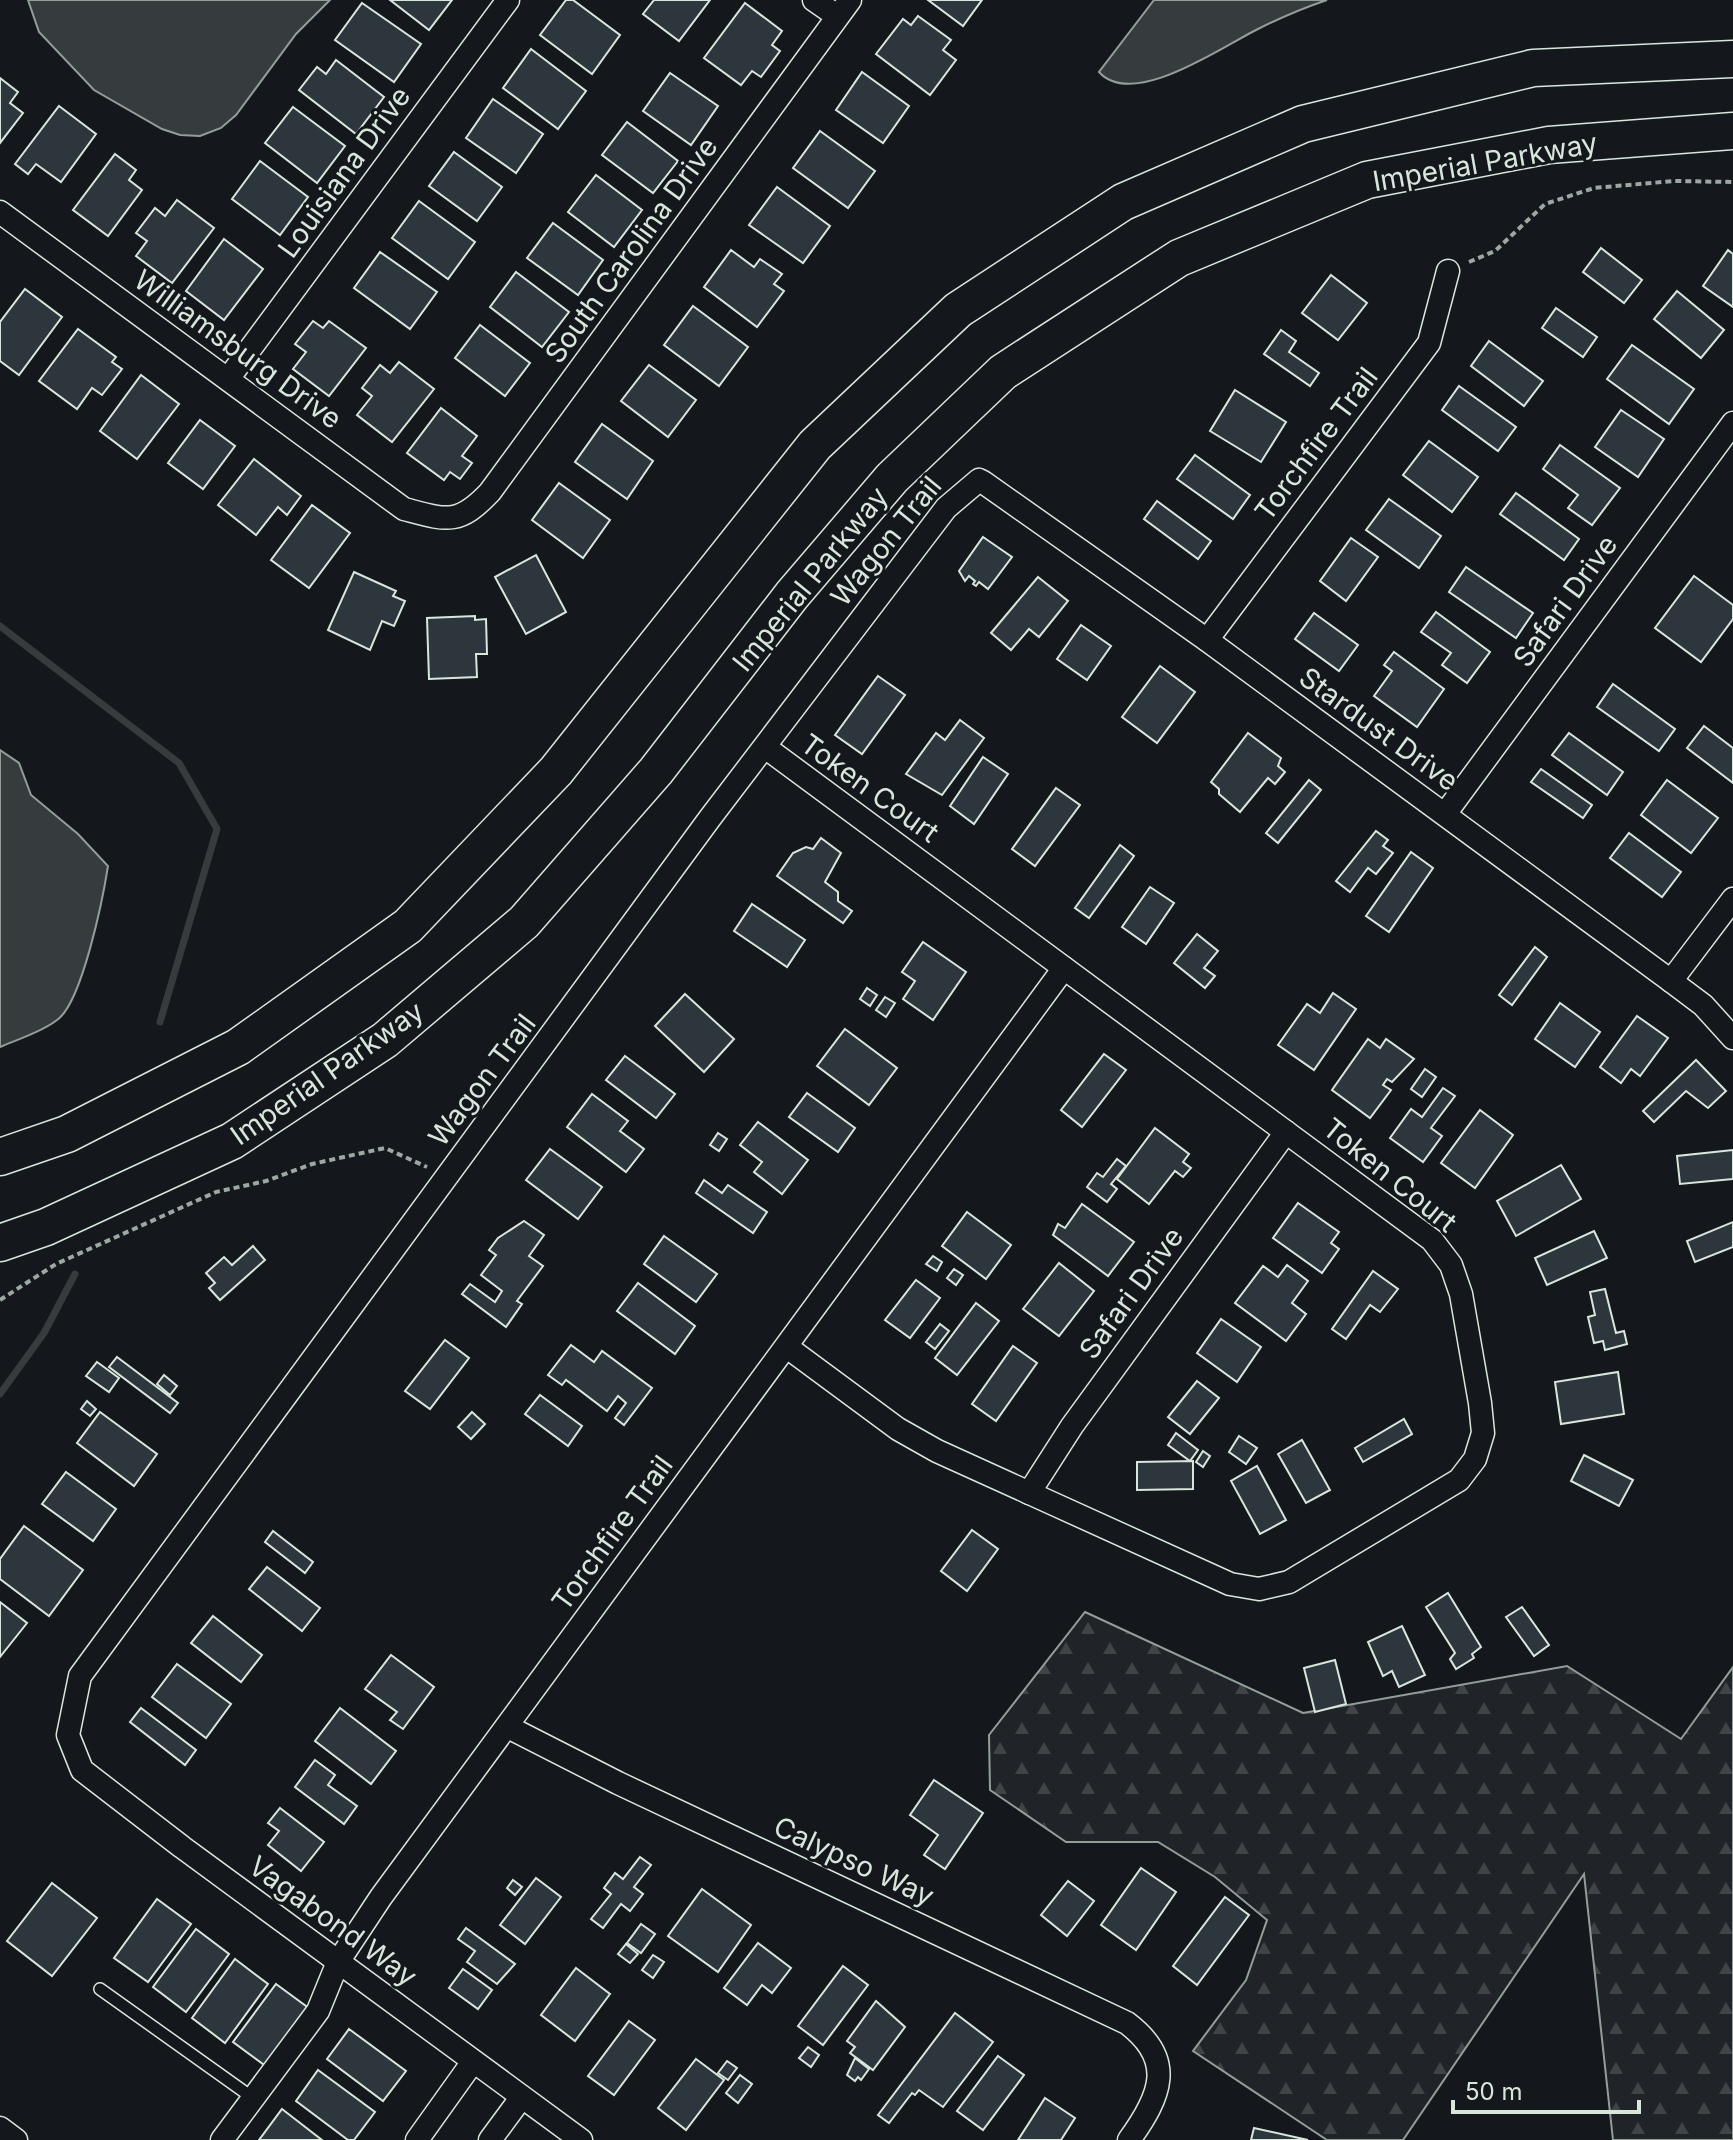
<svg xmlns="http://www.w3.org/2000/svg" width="1733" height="2140" viewBox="0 0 1733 2140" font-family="Inter,sans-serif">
  <defs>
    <pattern id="forest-firs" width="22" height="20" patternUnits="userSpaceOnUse" patternTransform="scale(2)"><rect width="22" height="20" fill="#202428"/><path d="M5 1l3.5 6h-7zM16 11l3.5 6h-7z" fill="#404447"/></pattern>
  </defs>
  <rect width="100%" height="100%" fill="#14181c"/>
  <path fill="url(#forest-firs)" stroke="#939e99" stroke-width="2" d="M1085,1612L1303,1713L1567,1666L1681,1739L1733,1667V2140H1613L1584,1874L1403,2140H1327L1193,2051L1246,1980L1267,1920L1215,1877L1158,1842H1066L990,1790L989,1735Z"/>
  <g fill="#363b3e" stroke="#939e99" stroke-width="2">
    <path d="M28,0H330L296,34L236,115L221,128L200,136L180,135L162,129L94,90L39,32Z"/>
    <path d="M1154,0H1327C1303,8 1280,18 1258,29C1223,46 1133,110 1099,72Z"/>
    <path d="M0,750L19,763L31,795L78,834L108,866C103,898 82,1003 57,1020C42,1032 18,1039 0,1047Z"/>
  </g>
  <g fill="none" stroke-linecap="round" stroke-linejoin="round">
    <g stroke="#363b3e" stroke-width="7">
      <path d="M0,626L179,763L217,829L160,1022"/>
      <path d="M0,1394L44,1333L75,1274"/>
    </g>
  </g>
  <g fill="#2c363c" stroke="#d8e6dc" stroke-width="2">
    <path d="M390,0H452L429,30Z"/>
    <path d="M566,0H573L620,35L592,74L540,35Z"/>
    <path d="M654,0H710L679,41L643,14Z"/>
    <path d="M928,0H982L963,26Z"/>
    <path d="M362,3L421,44L394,82L335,40Z"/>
    <path d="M745,3L782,31L772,45L780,51L761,77L752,71L741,85L704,58Z"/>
    <path d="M918,16L951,40L943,50L956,60L930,95L876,54L903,19L911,25Z"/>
    <path d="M531,49L586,91L558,129L503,88Z"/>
    <path d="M336,60L384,97L356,134L299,90L317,67L326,74Z"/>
    <path d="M862,72L909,106L883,143L836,110Z"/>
    <path d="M670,73L718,106L691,145L643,111Z"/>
    <path d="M0,78L18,92L10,103L23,113L0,143Z"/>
    <path d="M493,99L543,134L516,173L466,138Z"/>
    <path d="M59,106L96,134L61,182L36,164L28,174L15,164Z"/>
    <path d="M293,107L345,146L317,183L265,143Z"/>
    <path d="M627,122L678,161L653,193L602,155Z"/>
    <path d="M820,131L875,171L848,208L793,168Z"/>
    <path d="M454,152L502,187L477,221L429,186Z"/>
    <path d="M115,154L136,170L129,180L142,190L108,236L73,210Z"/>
    <path d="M260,161L308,197L280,235L232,199Z"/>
    <path d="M596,175L642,210L614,247L568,212Z"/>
    <path d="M777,187L830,226L803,263L749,225Z"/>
    <path d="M177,200L214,228L172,283L136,256L147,241L136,233L155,208L165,216Z"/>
    <path d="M419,201L475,242L448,279L392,238Z"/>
    <path d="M553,223L603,260L578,295L527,258Z"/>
    <path d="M224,239L263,269L224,320L186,291Z"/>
    <path d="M1601,248L1642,280L1624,303L1583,272Z"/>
    <path d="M731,250L754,267L760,259L782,274L774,284L784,291L757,327L704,287Z"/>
    <path d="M1728,250L1733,254V307L1703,286Z"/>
    <path d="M380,252L437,292L410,329L354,288Z"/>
    <path d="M516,272L569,312L542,347L490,307Z"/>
    <path d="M1331,275L1367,303L1338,340L1302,313Z"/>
    <path d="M25,289L62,317L19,375L0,361V322Z"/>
    <path d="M1677,291L1724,330L1701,358L1654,319Z"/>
    <path d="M693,306L748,347L719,386L664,345Z"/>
    <path d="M1556,308L1597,337L1583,357L1542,328Z"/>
    <path d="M313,321L323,328L329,321L366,348L329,396L293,369L306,352L295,344Z"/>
    <path d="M480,325L530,363L505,396L455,358Z"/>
    <path d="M78,329L116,357L112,362L122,369L102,395L92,388L77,409L39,381Z"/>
    <path d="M1281,330L1296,341L1289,352L1319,373L1310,386L1264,354Z"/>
    <path d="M1489,341L1543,381L1524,406L1471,366Z"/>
    <path d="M1632,345L1694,389L1669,424L1607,379Z"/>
    <path d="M399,362L434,389L392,442L357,415L372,396L362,388L380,365L390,373Z"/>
    <path d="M649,365L696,400L668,437L621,401Z"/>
    <path d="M141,375L179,404L137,459L100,431Z"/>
    <path d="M1459,386L1516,427L1498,451L1442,410Z"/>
    <path d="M1235,390L1286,422L1261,462L1210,431Z"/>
    <path d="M441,408L477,436L462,456L472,463L460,479L450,472L444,480L407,453Z"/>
    <path d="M1621,410L1664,439L1638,477L1595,447Z"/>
    <path d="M200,420L235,446L203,489L168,463Z"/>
    <path d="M602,424L653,461L627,499L575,462Z"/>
    <path d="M1429,441L1478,477L1452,512L1403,475Z"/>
    <path d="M1560,445L1620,488L1592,525L1568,508L1578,495L1543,469Z"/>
    <path d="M1195,455L1250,495L1233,519L1177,479Z"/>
    <path d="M254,459L301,496L287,515L278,507L256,535L218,505Z"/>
    <path d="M559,483L610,520L583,558L532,520Z"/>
    <path d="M1516,493L1579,539L1564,560L1500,514Z"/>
    <path d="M1389,499L1441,536L1419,568L1366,530Z"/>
    <path d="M1157,501L1211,541L1198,559L1144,519Z"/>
    <path d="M312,505L350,533L309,588L271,560Z"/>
    <path d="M983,537L1012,557L988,589L979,582L976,586L973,584L975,581L969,576L965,581L959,571Z"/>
    <path d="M1351,538L1378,557L1346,601L1320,581Z"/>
    <path d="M536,555L566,612L526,634L495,577Z"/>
    <path d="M1466,567L1533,613L1516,638L1449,592Z"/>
    <path d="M354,572L396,591L393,596L405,601L394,626L382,621L370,650L328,630Z"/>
    <path d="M1694,576L1733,605V619L1701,662L1655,628Z"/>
    <path d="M1038,577L1068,601L1039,637L1029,629L1011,650L991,633Z"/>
    <path d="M1436,612L1490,652L1467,683L1442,665L1451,653L1421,632Z"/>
    <path d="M1314,613L1358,645L1339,671L1295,639Z"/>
    <path d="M475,616V620L486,619L487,654H476L477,677L429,679L427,618Z"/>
    <path d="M1081,625L1111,646L1087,680L1057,659Z"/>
    <path d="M1394,652L1444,689L1417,727L1374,696L1392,671L1384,665Z"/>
    <path d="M1160,666L1195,692L1157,743L1122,717Z"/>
    <path d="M878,676L905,695L862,754L835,735Z"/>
    <path d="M1613,684L1675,729L1659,751L1597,707Z"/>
    <path d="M960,720L984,738L942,795L906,774L936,733L945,740Z"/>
    <path d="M1704,726L1733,748V783L1687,748Z"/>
    <path d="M1248,733L1281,758L1278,766L1285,772L1275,784L1268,778L1240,812L1219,794V789L1211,782Z"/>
    <path d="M1569,733L1623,772L1607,795L1552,755Z"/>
    <path d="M983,757L1008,774L974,824L950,806Z"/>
    <path d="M1541,769L1592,805L1583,818L1531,782Z"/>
    <path d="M1309,780L1321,790L1278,843L1266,833Z"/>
    <path d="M1667,780L1718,818L1691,853L1641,815Z"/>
    <path d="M1056,788L1080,805L1035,866L1012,849Z"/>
    <path d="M1376,831L1388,840L1383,846L1393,853L1376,874L1368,868L1350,892L1336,881Z"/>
    <path d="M1629,833L1681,872L1662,897L1610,858Z"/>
    <path d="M821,838L841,853L825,882L838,892V901L852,911L843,923L777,876L793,853L806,847L813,849Z"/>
    <path d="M1120,845L1134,856L1089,918L1075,908Z"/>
    <path d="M1411,852L1433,868L1389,932L1366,916Z"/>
    <path d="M1150,887L1174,903L1146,944L1122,927Z"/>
    <path d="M752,904L805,940L787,967L734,931Z"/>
    <path d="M1197,934L1218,951L1204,968L1215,976L1205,988L1174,963Z"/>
    <path d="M923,942L966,972L933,1020L903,999L915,981L902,972Z"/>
    <path d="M1535,947L1547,957L1512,1005L1499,995Z"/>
    <path d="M867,988L877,995L870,1006L860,999Z"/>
    <path d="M1333,993L1356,1009L1314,1070L1278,1045L1307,1004L1320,1013Z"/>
    <path d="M685,994L734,1039L704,1072L655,1026Z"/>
    <path d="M885,997L895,1003L886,1017L876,1010Z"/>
    <path d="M1560,1003L1600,1032L1575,1067L1535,1039Z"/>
    <path d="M1637,1016L1668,1038L1640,1076L1631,1069L1621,1083L1600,1067Z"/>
    <path d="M845,1029L897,1068L869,1105L817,1066Z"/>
    <path d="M1368,1039L1380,1048L1386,1039L1414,1059L1392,1082L1387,1079L1383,1085L1391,1090L1370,1118L1332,1090Z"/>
    <path d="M1104,1054L1126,1070L1082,1127L1061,1110Z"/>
    <path d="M625,1056L675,1094L656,1118L606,1080Z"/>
    <path d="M1696,1060L1726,1091L1708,1108L1686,1091L1654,1122L1643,1111Z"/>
    <path d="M1425,1069L1436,1077L1422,1097L1411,1089Z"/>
    <path d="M1443,1088L1455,1096L1431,1128L1442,1136L1423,1162L1390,1138L1411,1109L1422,1117Z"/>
    <path d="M807,1093L855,1128L838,1152L789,1117Z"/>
    <path d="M592,1094L628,1121L620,1131L644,1149L626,1172L567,1127Z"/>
    <path d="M1480,1110L1513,1135L1475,1188L1441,1163Z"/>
    <path d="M758,1122L808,1160L782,1194L754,1172L762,1162L740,1145Z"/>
    <path d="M1155,1128L1189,1154L1183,1162L1191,1168L1183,1177L1175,1171L1149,1204L1117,1179Z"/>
    <path d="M718,1133L727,1139L719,1151L710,1145Z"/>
    <path d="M550,1149L602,1187L578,1219L526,1180Z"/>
    <path d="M1733,1150V1179L1680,1184L1677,1156Z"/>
    <path d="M1117,1159L1126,1166L1111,1184L1117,1189L1107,1202L1087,1187L1097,1173L1103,1177Z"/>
    <path d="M1561,1165L1581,1199L1516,1236L1497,1201Z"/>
    <path d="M704,1180L722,1193L728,1185L767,1212L753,1233L696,1193Z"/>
    <path d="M1298,1203L1339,1232L1331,1243L1339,1249L1322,1273L1273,1238Z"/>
    <path d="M1082,1204L1134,1242L1108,1276L1053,1235L1058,1224L1065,1228Z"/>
    <path d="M967,1212L1011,1245L986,1279L942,1246Z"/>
    <path d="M524,1221L544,1235L529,1256L543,1266L517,1301L522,1304L506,1327L462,1294L470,1284L495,1302L502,1291L481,1275L496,1255L489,1250L498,1238Z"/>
    <path d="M1733,1222V1247L1695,1262L1687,1241Z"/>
    <path d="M1594,1231L1607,1258L1547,1285L1535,1258Z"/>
    <path d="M664,1236L717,1274L696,1302L644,1264Z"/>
    <path d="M253,1246L265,1260L220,1300L209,1288L215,1283L206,1273L224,1257L232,1265Z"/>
    <path d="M933,1256L942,1262L937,1271L926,1264Z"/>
    <path d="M1059,1263L1094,1291L1059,1336L1023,1309Z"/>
    <path d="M1287,1265L1308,1281L1292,1303L1306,1314L1286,1341L1235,1303L1263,1266L1278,1277Z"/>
    <path d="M954,1269L963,1275L956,1285L947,1278Z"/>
    <path d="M1373,1271L1398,1289L1380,1312L1370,1305L1346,1339L1332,1329Z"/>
    <path d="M916,1280L940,1298L910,1338L885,1320Z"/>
    <path d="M638,1283L695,1326L675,1354L617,1311Z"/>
    <path d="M1605,1289L1616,1333L1624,1331L1627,1344L1605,1350L1603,1341L1594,1343L1588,1317L1595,1315L1590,1292Z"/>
    <path d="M976,1303L999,1321L957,1375L935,1358Z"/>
    <path d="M1221,1319L1261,1347L1237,1382L1197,1353Z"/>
    <path d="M940,1324L949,1331L935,1349L926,1342Z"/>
    <path d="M445,1340L469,1358L430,1409L405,1391Z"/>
    <path d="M571,1345L594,1362L602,1351L652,1388L624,1425L615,1418L626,1403L618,1396L607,1411L566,1380L562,1385L548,1375Z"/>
    <path d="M1013,1346L1037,1363L996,1421L972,1404Z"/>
    <path d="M117,1357L178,1403L170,1413L109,1367Z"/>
    <path d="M97,1362L119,1378L109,1392L86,1376Z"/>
    <path d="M1618,1372L1624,1414L1561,1424L1555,1382Z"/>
    <path d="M164,1375L177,1386L170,1395L157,1384Z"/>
    <path d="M1197,1381L1219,1398L1190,1434L1168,1417Z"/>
    <path d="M540,1395L582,1426L568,1446L525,1414Z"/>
    <path d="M87,1401L96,1409L90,1416L81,1409Z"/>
    <path d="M100,1412L157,1454L134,1486L77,1443Z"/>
    <path d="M472,1412L485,1424L471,1439L458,1427Z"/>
    <path d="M1404,1419L1412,1434L1363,1462L1355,1448Z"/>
    <path d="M1176,1433L1198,1450L1190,1461L1168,1445Z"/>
    <path d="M1239,1436L1257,1448L1246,1464L1229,1452Z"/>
    <path d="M1302,1440L1330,1490L1306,1503L1278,1454Z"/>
    <path d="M1203,1451L1210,1456L1203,1467L1196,1462Z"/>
    <path d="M1584,1455L1633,1480L1619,1506L1571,1481Z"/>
    <path d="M1193,1461V1489L1137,1490V1462Z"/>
    <path d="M1257,1466L1286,1520L1260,1534L1231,1481Z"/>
    <path d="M66,1472L116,1509L93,1541L42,1504Z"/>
    <path d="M24,1526L83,1570L49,1616L0,1579V1559Z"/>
    <path d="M972,1530L998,1549L967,1591L941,1571Z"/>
    <path d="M273,1531L313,1562L305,1573L265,1542Z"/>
    <path d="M267,1567L320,1608L302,1631L249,1589Z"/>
    <path d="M1448,1593L1481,1647L1472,1654L1474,1658L1456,1669L1450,1659L1455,1653L1426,1607Z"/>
    <path d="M0,1602L27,1623L0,1657Z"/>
    <path d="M1522,1607L1549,1645L1534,1656L1506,1617Z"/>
    <path d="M213,1616L262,1655L241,1682L191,1643Z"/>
    <path d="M1402,1626L1425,1675L1399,1687L1392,1671L1383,1676L1368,1642Z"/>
    <path d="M391,1655L434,1687L403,1729L390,1720L397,1712L365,1689Z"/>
    <path d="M1335,1660L1346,1704L1315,1712L1304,1668Z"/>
    <path d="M177,1664L231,1704L206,1738L152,1697Z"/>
    <path d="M141,1708L196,1750L185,1765L130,1722Z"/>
    <path d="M340,1708L396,1751L371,1784L315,1741Z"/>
    <path d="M315,1760L335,1775L328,1785L357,1806L344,1824L295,1787Z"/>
    <path d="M934,1780L983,1813L945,1869L924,1855L938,1835L910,1815Z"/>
    <path d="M280,1808L324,1842L301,1871L268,1845L279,1831L268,1823Z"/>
    <path d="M640,1857L651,1865L634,1887L643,1894L630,1911L621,1904L603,1928L591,1919L611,1894L604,1888L615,1873L623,1879Z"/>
    <path d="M1141,1868L1176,1892L1136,1950L1101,1925Z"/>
    <path d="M536,1878L561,1897L525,1944L500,1925Z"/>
    <path d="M513,1880L522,1887L515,1895L507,1888Z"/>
    <path d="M1068,1881L1094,1901L1067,1936L1041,1915Z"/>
    <path d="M52,1883L97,1918L52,1976L7,1941Z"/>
    <path d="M702,1889L751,1925L718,1972L668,1936Z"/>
    <path d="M1225,1897L1249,1915L1197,1985L1173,1966Z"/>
    <path d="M157,1899L191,1924L148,1982L114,1958Z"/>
    <path d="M641,1924L655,1934L641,1953L627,1943Z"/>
    <path d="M466,1928L515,1964L497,1984L467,1962L475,1951L458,1939Z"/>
    <path d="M196,1929L229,1954L186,2012L153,1987Z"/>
    <path d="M758,1943L791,1968L772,1993L762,1985L747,2005L724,1988Z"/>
    <path d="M626,1944L638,1954L630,1963L618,1954Z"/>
    <path d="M653,1955L664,1962L653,1978L642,1970Z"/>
    <path d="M235,1959L268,1984L225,2043L192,2018Z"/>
    <path d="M843,1966L868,1985L823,2045L798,2026Z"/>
    <path d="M576,1968L610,1994L575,2041L541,2015Z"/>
    <path d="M463,1969L492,1990L478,2009L449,1988Z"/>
    <path d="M276,1984L310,2009L267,2067L233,2042Z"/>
    <path d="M876,2001L905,2027L873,2070L850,2053L855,2047L847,2041Z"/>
    <path d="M955,2013L993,2042L943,2107L919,2090L915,2095L912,2093L889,2123L878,2115Z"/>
    <path d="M629,2021L655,2040L614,2095L588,2076Z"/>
    <path d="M349,2029L406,2071L383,2101L327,2059Z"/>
    <path d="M808,2047L819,2055L811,2067L799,2058Z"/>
    <path d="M998,2056L1024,2075L983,2130L957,2111Z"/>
    <path d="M855,2058L869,2069L861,2080L858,2077L855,2081L847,2075Z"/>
    <path d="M696,2059L724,2080L686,2130L658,2108Z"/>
    <path d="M727,2061L737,2068L728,2080L718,2073Z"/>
    <path d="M318,2070L375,2112L354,2140H348L296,2101Z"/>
    <path d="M740,2075L752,2084L738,2103L726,2093Z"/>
    <path d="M1045,2098L1075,2118L1061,2140H1018Z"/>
    <path d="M282,2109L322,2140H259Z"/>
    <path d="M1254,2128L1308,2140H1251Z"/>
  </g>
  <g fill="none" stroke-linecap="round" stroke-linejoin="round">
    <g stroke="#d8e6dc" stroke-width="14">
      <path id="service" d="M100,1989L253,2098"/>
    </g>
    <g stroke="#d8e6dc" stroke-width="25">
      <g id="minor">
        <path d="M814,0L837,16"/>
        <path d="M0,212L404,509C446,520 458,526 490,492L850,0"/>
        <path d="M228,379L508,0"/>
        <path d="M1207,640L1429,343L1448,271"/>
        <path d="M765,747L1432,1240L1451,1265L1461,1294L1480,1403L1483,1433L1475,1459L1459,1480L1289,1582L1259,1589L1230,1584L937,1451L898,1429L787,1347"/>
        <path d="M1445,814L1733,423"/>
        <path d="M1671,981L1733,899"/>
        <path d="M1029,1493L1072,1426L1286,1132"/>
        <path d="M508,1727L618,1783L1127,2023C1176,2060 1161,2096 1129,2140"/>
        <path d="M0,2128L16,2140"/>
        <path d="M222,2140L318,2011L338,1962L381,1897L1064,968"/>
        <path d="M417,2140L472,2063"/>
        <path d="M490,2140L521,2098"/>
        <path d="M581,2140L182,1847L82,1770L68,1735L80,1676L710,818L946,508L979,480L983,482L1207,640L1671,981L1703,1005L1733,1038"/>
      </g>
    </g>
    <g stroke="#d8e6dc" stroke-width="39">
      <g id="primary">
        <path d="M0,1157L67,1134L238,1047L408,926L556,771L815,445L958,310L1123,202L1303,124L1533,68L1733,59"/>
        <path d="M0,1243L46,1227L232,1141L385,1040L524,922L656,771L792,595L892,478L1003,372L1179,258L1367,180L1549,145L1733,131"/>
      </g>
    </g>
    <g stroke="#9da8a2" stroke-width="4" stroke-dasharray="6 4" stroke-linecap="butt">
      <path d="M1469,262L1495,251L1545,204L1594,188L1674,181L1733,182"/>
      <path d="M0,1300L56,1264L216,1192L266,1181L312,1164L385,1148L427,1167"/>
    </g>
    <use href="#service" stroke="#14181c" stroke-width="11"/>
    <use href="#minor" stroke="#14181c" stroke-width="22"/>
    <use href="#primary" stroke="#14181c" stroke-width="36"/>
  </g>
  <g text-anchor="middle" stroke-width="6" stroke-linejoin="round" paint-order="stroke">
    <g font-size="28" fill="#d8e6dc" stroke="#14181c">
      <text transform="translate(1485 162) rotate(-10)" y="10">Imperial Parkway</text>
      <text transform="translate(344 172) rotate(-54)" y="10">Louisiana Drive</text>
      <text transform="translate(631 250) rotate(-54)" y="10">South Carolina Drive</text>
      <text transform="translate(238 349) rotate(36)" y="10">Williamsburg Drive</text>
      <text transform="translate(1316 444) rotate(-53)" y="10">Torchfire Trail</text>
      <text transform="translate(886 541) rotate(-51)" y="10">Wagon Trail</text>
      <text transform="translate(810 579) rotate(-51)" y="10">Imperial Parkway</text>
      <text transform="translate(1565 601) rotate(-54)" y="10">Safari Drive</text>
      <text transform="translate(1379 729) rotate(36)" y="10">Stardust Drive</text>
      <text transform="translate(870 788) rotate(36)" y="10">Token Court</text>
      <text transform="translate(327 1073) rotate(-35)" y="10">Imperial Parkway</text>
      <text transform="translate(482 1080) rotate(-53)" y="10">Wagon Trail</text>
      <text transform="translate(1390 1175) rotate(39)" y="10">Token Court</text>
      <text transform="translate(1131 1293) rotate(-54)" y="10">Safari Drive</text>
      <text transform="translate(612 1533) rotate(-54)" y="10">Torchfire Trail</text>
      <text transform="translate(854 1861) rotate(25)" y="10">Calypso Way</text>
      <text transform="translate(333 1921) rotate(36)" y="10">Vagabond Way</text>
    </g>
  </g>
  <path d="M1453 2100v12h186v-12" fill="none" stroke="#d8e6dc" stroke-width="4"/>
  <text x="1465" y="2100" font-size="24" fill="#d8e6dc" stroke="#14181c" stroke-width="6" paint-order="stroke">50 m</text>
</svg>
